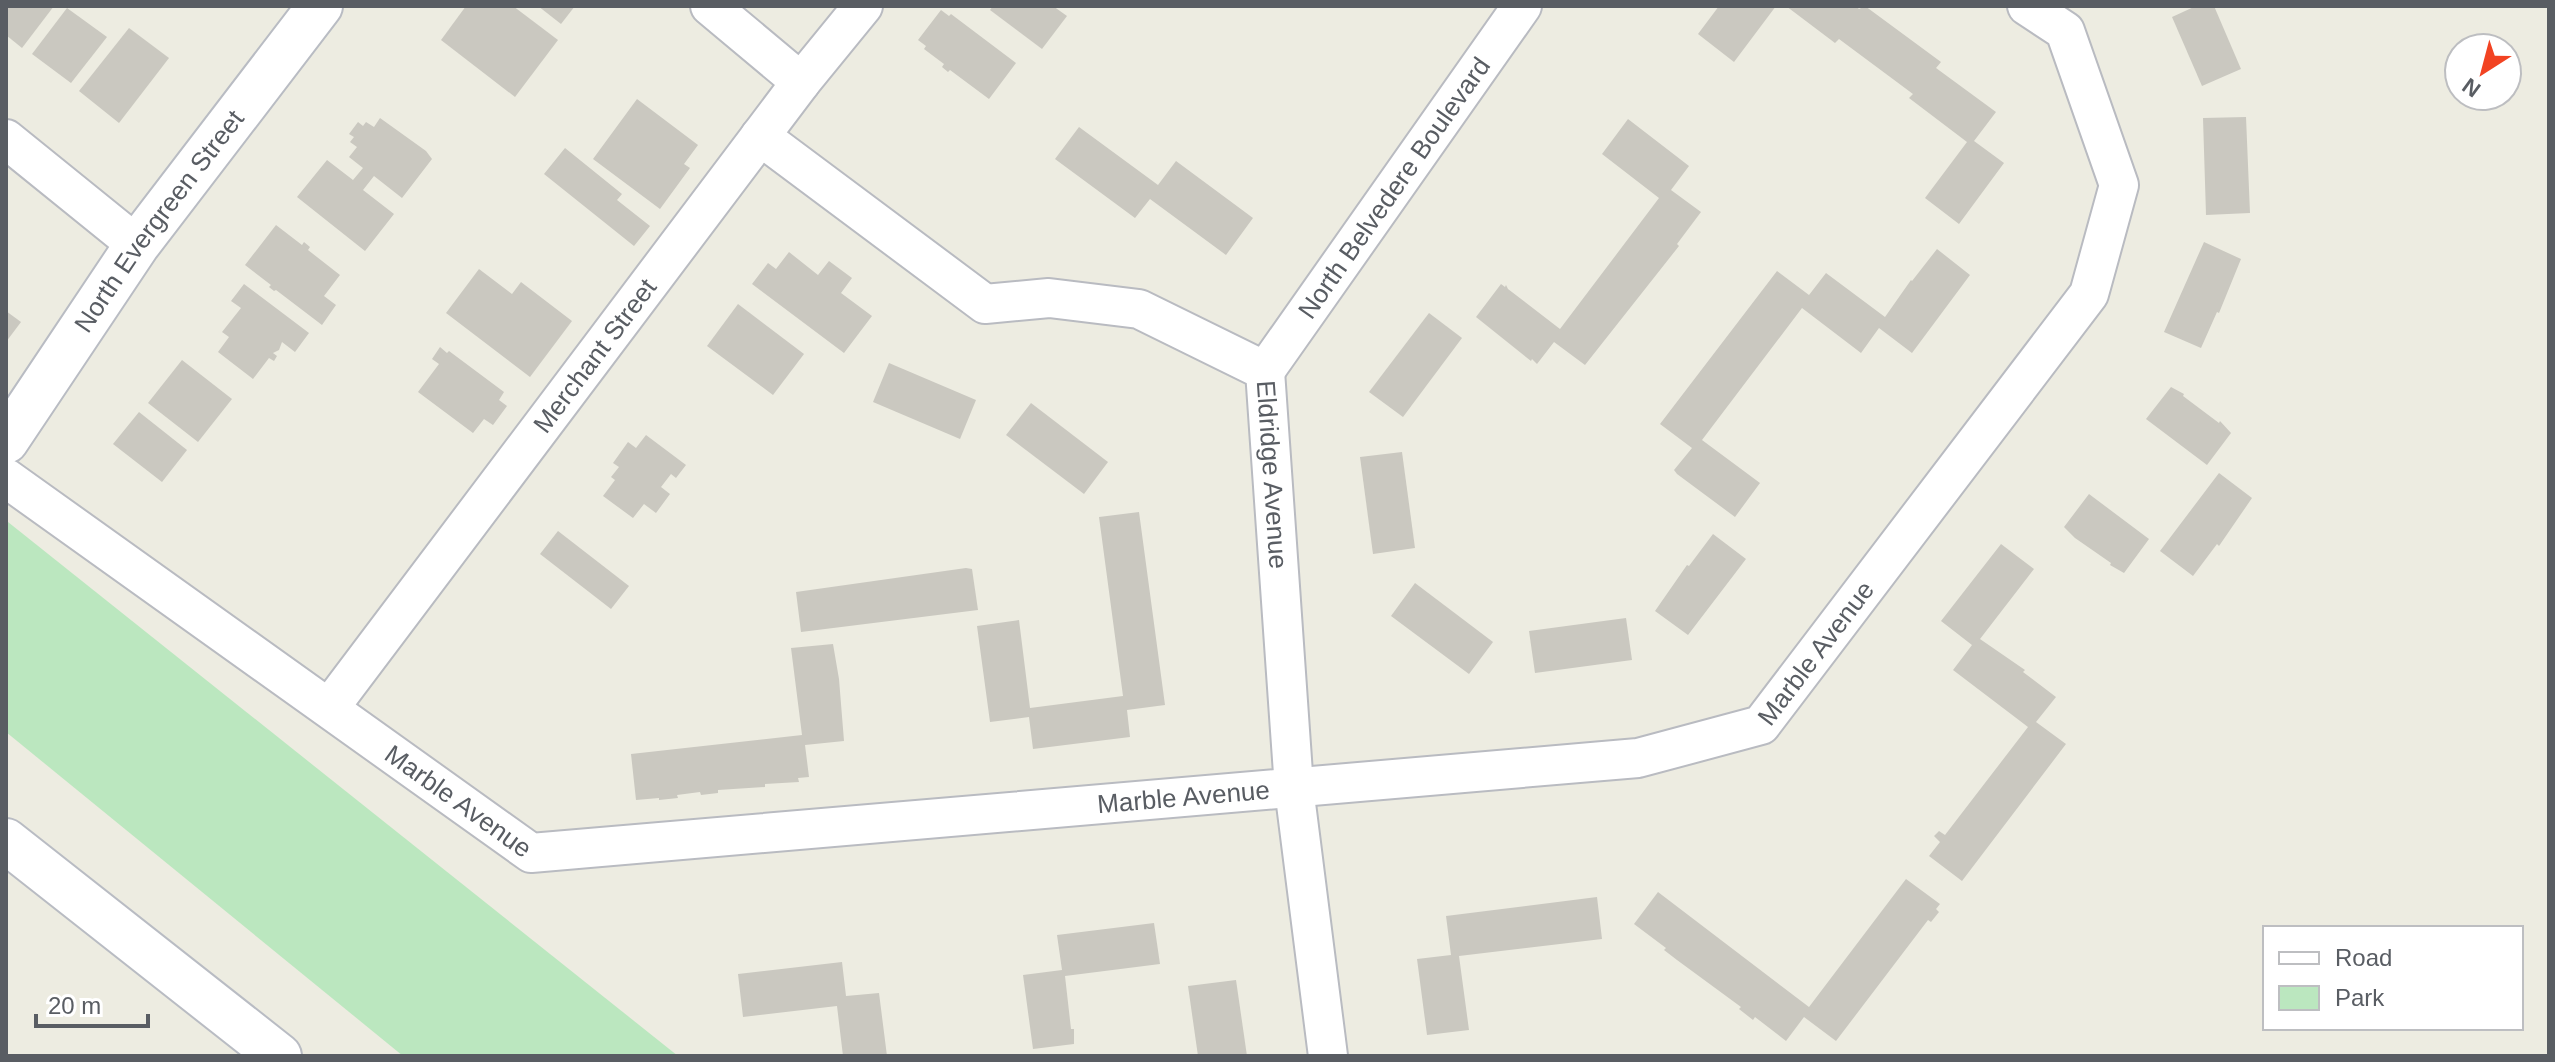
<svg xmlns="http://www.w3.org/2000/svg" width="2555" height="1062" viewBox="0 0 2555 1062" font-family="Helvetica,sans-serif">
  <rect width="100%" height="100%" fill="#edece1"/>
  <path fill="#bbe7bf" d="M8,522L678,1056H403L6,732Z"/>
  <g fill="#cac8c0">
    <path d="M6,6H54L22,48L6,35Z"/>
    <path d="M466,6H513L558,40L515,97L441,40Z"/>
    <path d="M538,6H575L561,24Z"/>
    <path d="M993,6H1053L1067,16L1042,49L990,10Z"/>
    <path d="M1719,6H1776L1734,62L1698,34Z"/>
    <path d="M1786,6H1856L1859,9L1865,6L1941,62L1936,68L1996,112L1974,141L2004,163L1959,224L1925,198L1967,142L1909,98L1913,94L1839,39L1835,43Z"/>
    <path d="M2196,6H2214L2241,69L2202,86L2172,17Z"/>
    <path d="M67,8L107,37L71,83L32,54Z"/>
    <path d="M941,10L949,16L951,14L1016,63L989,99L950,70L948,72L942,67L944,64L924,49L926,46L918,40Z"/>
    <path d="M129,28L169,58L119,123L79,91Z"/>
    <path d="M637,99L698,145L684,164L690,168L660,209L593,159Z"/>
    <path d="M2246,117L2250,213L2206,215L2203,118Z"/>
    <path d="M380,118L426,151L432,159L402,198L374,176L363,190L394,214L365,251L297,197L327,160L353,180L363,168L349,157L357,147L350,142L354,137L349,134L358,122L363,126L366,122L374,127Z"/>
    <path d="M1628,119L1689,166L1671,190L1701,212L1677,244L1679,246L1585,365L1554,342L1537,364L1532,359L1531,361L1476,317L1501,284L1505,287L1506,285L1508,289L1560,329L1659,198L1602,154Z"/>
    <path d="M1079,127L1158,185L1176,161L1253,218L1226,255L1150,199L1135,218L1055,159Z"/>
    <path d="M565,148L622,194L617,200L650,226L634,246L544,174Z"/>
    <path d="M276,225L302,245L304,242L310,247L308,250L340,275L324,296L336,305L322,325L276,290L274,291L269,287L271,285L245,265Z"/>
    <path d="M2204,242L2241,259L2219,313L2217,312L2201,348L2164,332Z"/>
    <path d="M1937,249L1970,275L1912,353L1879,328L1861,353L1802,308L1702,440L1760,483L1735,517L1677,474L1674,470L1692,448L1660,424L1777,271L1809,295L1826,273L1885,317L1911,280L1912,281Z"/>
    <path d="M789,252L818,275L829,261L852,278L841,293L872,316L844,353L752,284L768,263L776,269Z"/>
    <path d="M479,269L512,294L521,282L572,321L530,377L446,313Z"/>
    <path d="M244,284L309,333L295,352L282,342L279,350L273,353L277,356L274,361L269,358L253,379L218,352L229,337L222,332L241,308L231,301Z"/>
    <path d="M738,304L804,354L773,395L707,346Z"/>
    <path d="M6,311L21,322L6,342Z"/>
    <path d="M1429,313L1462,338L1403,417L1369,392Z"/>
    <path d="M440,347L447,353L449,351L504,392L499,400L507,406L493,425L484,419L473,433L418,392L439,364L432,359Z"/>
    <path d="M182,360L232,399L198,442L148,403Z"/>
    <path d="M889,363L976,400L960,439L873,402Z"/>
    <path d="M2171,387L2184,394L2183,396L2219,423L2220,421L2231,433L2207,465L2146,419Z"/>
    <path d="M1031,403L1108,462L1084,494L1006,435Z"/>
    <path d="M139,412L187,450L162,482L113,444Z"/>
    <path d="M646,435L686,465L676,478L671,474L661,487L670,494L656,513L644,504L633,518L603,496L615,480L611,477L619,467L613,463L628,442L636,448Z"/>
    <path d="M1402,452L1415,548L1373,554L1360,457Z"/>
    <path d="M2219,473L2252,498L2219,546L2217,544L2193,576L2160,551Z"/>
    <path d="M2089,494L2149,539L2124,573L2110,565L2111,563L2075,538L2064,527Z"/>
    <path d="M1139,512L1165,705L1127,710L1130,737L1033,749L1029,717L990,722L977,626L1019,620L1030,708L1123,696L1099,517Z"/>
    <path d="M558,531L629,586L611,609L540,554Z"/>
    <path d="M1713,534L1746,559L1688,635L1655,611L1687,565L1689,566Z"/>
    <path d="M2001,544L2034,569L1980,639L2025,670L2023,672L2056,697L2036,722L2066,744L1962,881L1929,856L1940,842L1934,836L1939,831L1945,835L2028,727L1953,670L1972,645L1941,621Z"/>
    <path d="M966,568L972,569L978,610L801,632L796,592Z"/>
    <path d="M1415,583L1493,642L1469,674L1391,616Z"/>
    <path d="M1626,618L1632,660L1535,673L1529,631Z"/>
    <path d="M833,644L839,679L844,741L805,745L809,777L798,778L799,782L765,784V787L718,790V793L701,795L700,792L677,795L678,798L659,800V798L636,800L631,754L802,735L791,648Z"/>
    <path d="M1906,879L1940,904L1936,909L1939,912L1931,922L1928,920L1836,1041L1804,1017L1786,1041L1755,1017L1753,1020L1739,1009L1741,1007L1677,960L1664,950L1666,948L1634,924L1658,892L1809,1007Z"/>
    <path d="M1597,897L1602,939L1459,956L1469,1030L1427,1035L1417,959L1451,955L1446,916Z"/>
    <path d="M1154,923L1160,964L1065,976L1071,1029H1074V1044L1033,1049L1023,975L1062,970L1057,935Z"/>
    <path d="M842,962L846,996L879,993L887,1056H843L837,1006L743,1017L738,974Z"/>
    <path d="M1236,980L1247,1056H1198L1188,986Z"/>
  </g>
  <g fill="none" stroke-linecap="round" stroke-linejoin="round">
    <g stroke="#b9bbc1" stroke-width="42">
      <g id="street">
        <path d="M710,6L801,82"/>
        <path id="s1" d="M760,136L985,304L1049,298L1139,309L1265,371L1294,788L1328,1056"/>
        <path d="M6,139L137,245"/>
        <path id="s2" d="M1265,371L1522,6"/>
        <path id="s3" d="M6,478L531,853L1638,758L1761,725L2089,294L2119,185L2065,31L2027,6"/>
        <path id="s4" d="M330,707L801,82L863,6"/>
      </g>
    </g>
    <g stroke="#b9bcc3" stroke-width="48">
      <g id="secondary">
        <path id="s5" d="M6,441L137,245L320,6"/>
        <path d="M6,841L279,1056"/>
      </g>
    </g>
    <use href="#street" stroke="#fff" stroke-width="38"/>
    <use href="#secondary" stroke="#fff" stroke-width="44"/>
  </g>
  <g text-anchor="middle" stroke-width="6" stroke-linejoin="round" paint-order="stroke">
    <g font-size="26" fill="#595d63" stroke="#fff">
      <text dy="9" stroke="none"><textPath href="#s2" startOffset="224">North Belvedere Boulevard</textPath></text>
      <text dy="9" stroke="none"><textPath href="#s5" startOffset="268">North Evergreen Street</textPath></text>
      <text dy="9" stroke="none"><textPath href="#s4" startOffset="440">Merchant Street</textPath></text>
      <text dy="9" stroke="none"><textPath href="#s1" startOffset="680">Eldridge Avenue</textPath></text>
      <text dy="9" stroke="none"><textPath href="#s3" startOffset="1974">Marble Avenue</textPath></text>
      <text dy="9" stroke="none"><textPath href="#s3" startOffset="556">Marble Avenue</textPath></text>
      <text dy="9" stroke="none"><textPath href="#s3" startOffset="1300">Marble Avenue</textPath></text>
    </g>
  </g>
  <rect width="2555" height="1062" fill="none" stroke="#595d63" stroke-width="16"/>
  <rect x="2263" y="926" width="260" height="104" fill="#ffffff" stroke="#bdbec1" stroke-width="2"/>
  <rect x="2279" y="952" width="40" height="12" fill="#ffffff" stroke="#bdbec1" stroke-width="2"/>
  <text x="2335" y="966" font-size="24" fill="#595d63">Road</text>
  <rect x="2279" y="986" width="40" height="24" fill="#bbe7bf" stroke="#bdbec1" stroke-width="2"/>
  <text x="2335" y="1006" font-size="24" fill="#595d63">Park</text>
  <g transform="translate(2483 72) rotate(216)"><circle r="38" fill="#ffffff" stroke="#bdbec1" stroke-width="2"/>
  <path d="M0-6L14 30L0 20L-14 30Z" fill="#f24322"/>
  <text y="-12" font-size="22" font-weight="bold" text-anchor="middle" fill="#595d63">N</text>
  </g>
  <path d="M36 1014v12h112v-12" fill="none" stroke="#595d63" stroke-width="4"/>
  <text x="48" y="1014" font-size="24" fill="#595d63" stroke="#ffffff" stroke-width="6" paint-order="stroke">20 m</text>
</svg>
